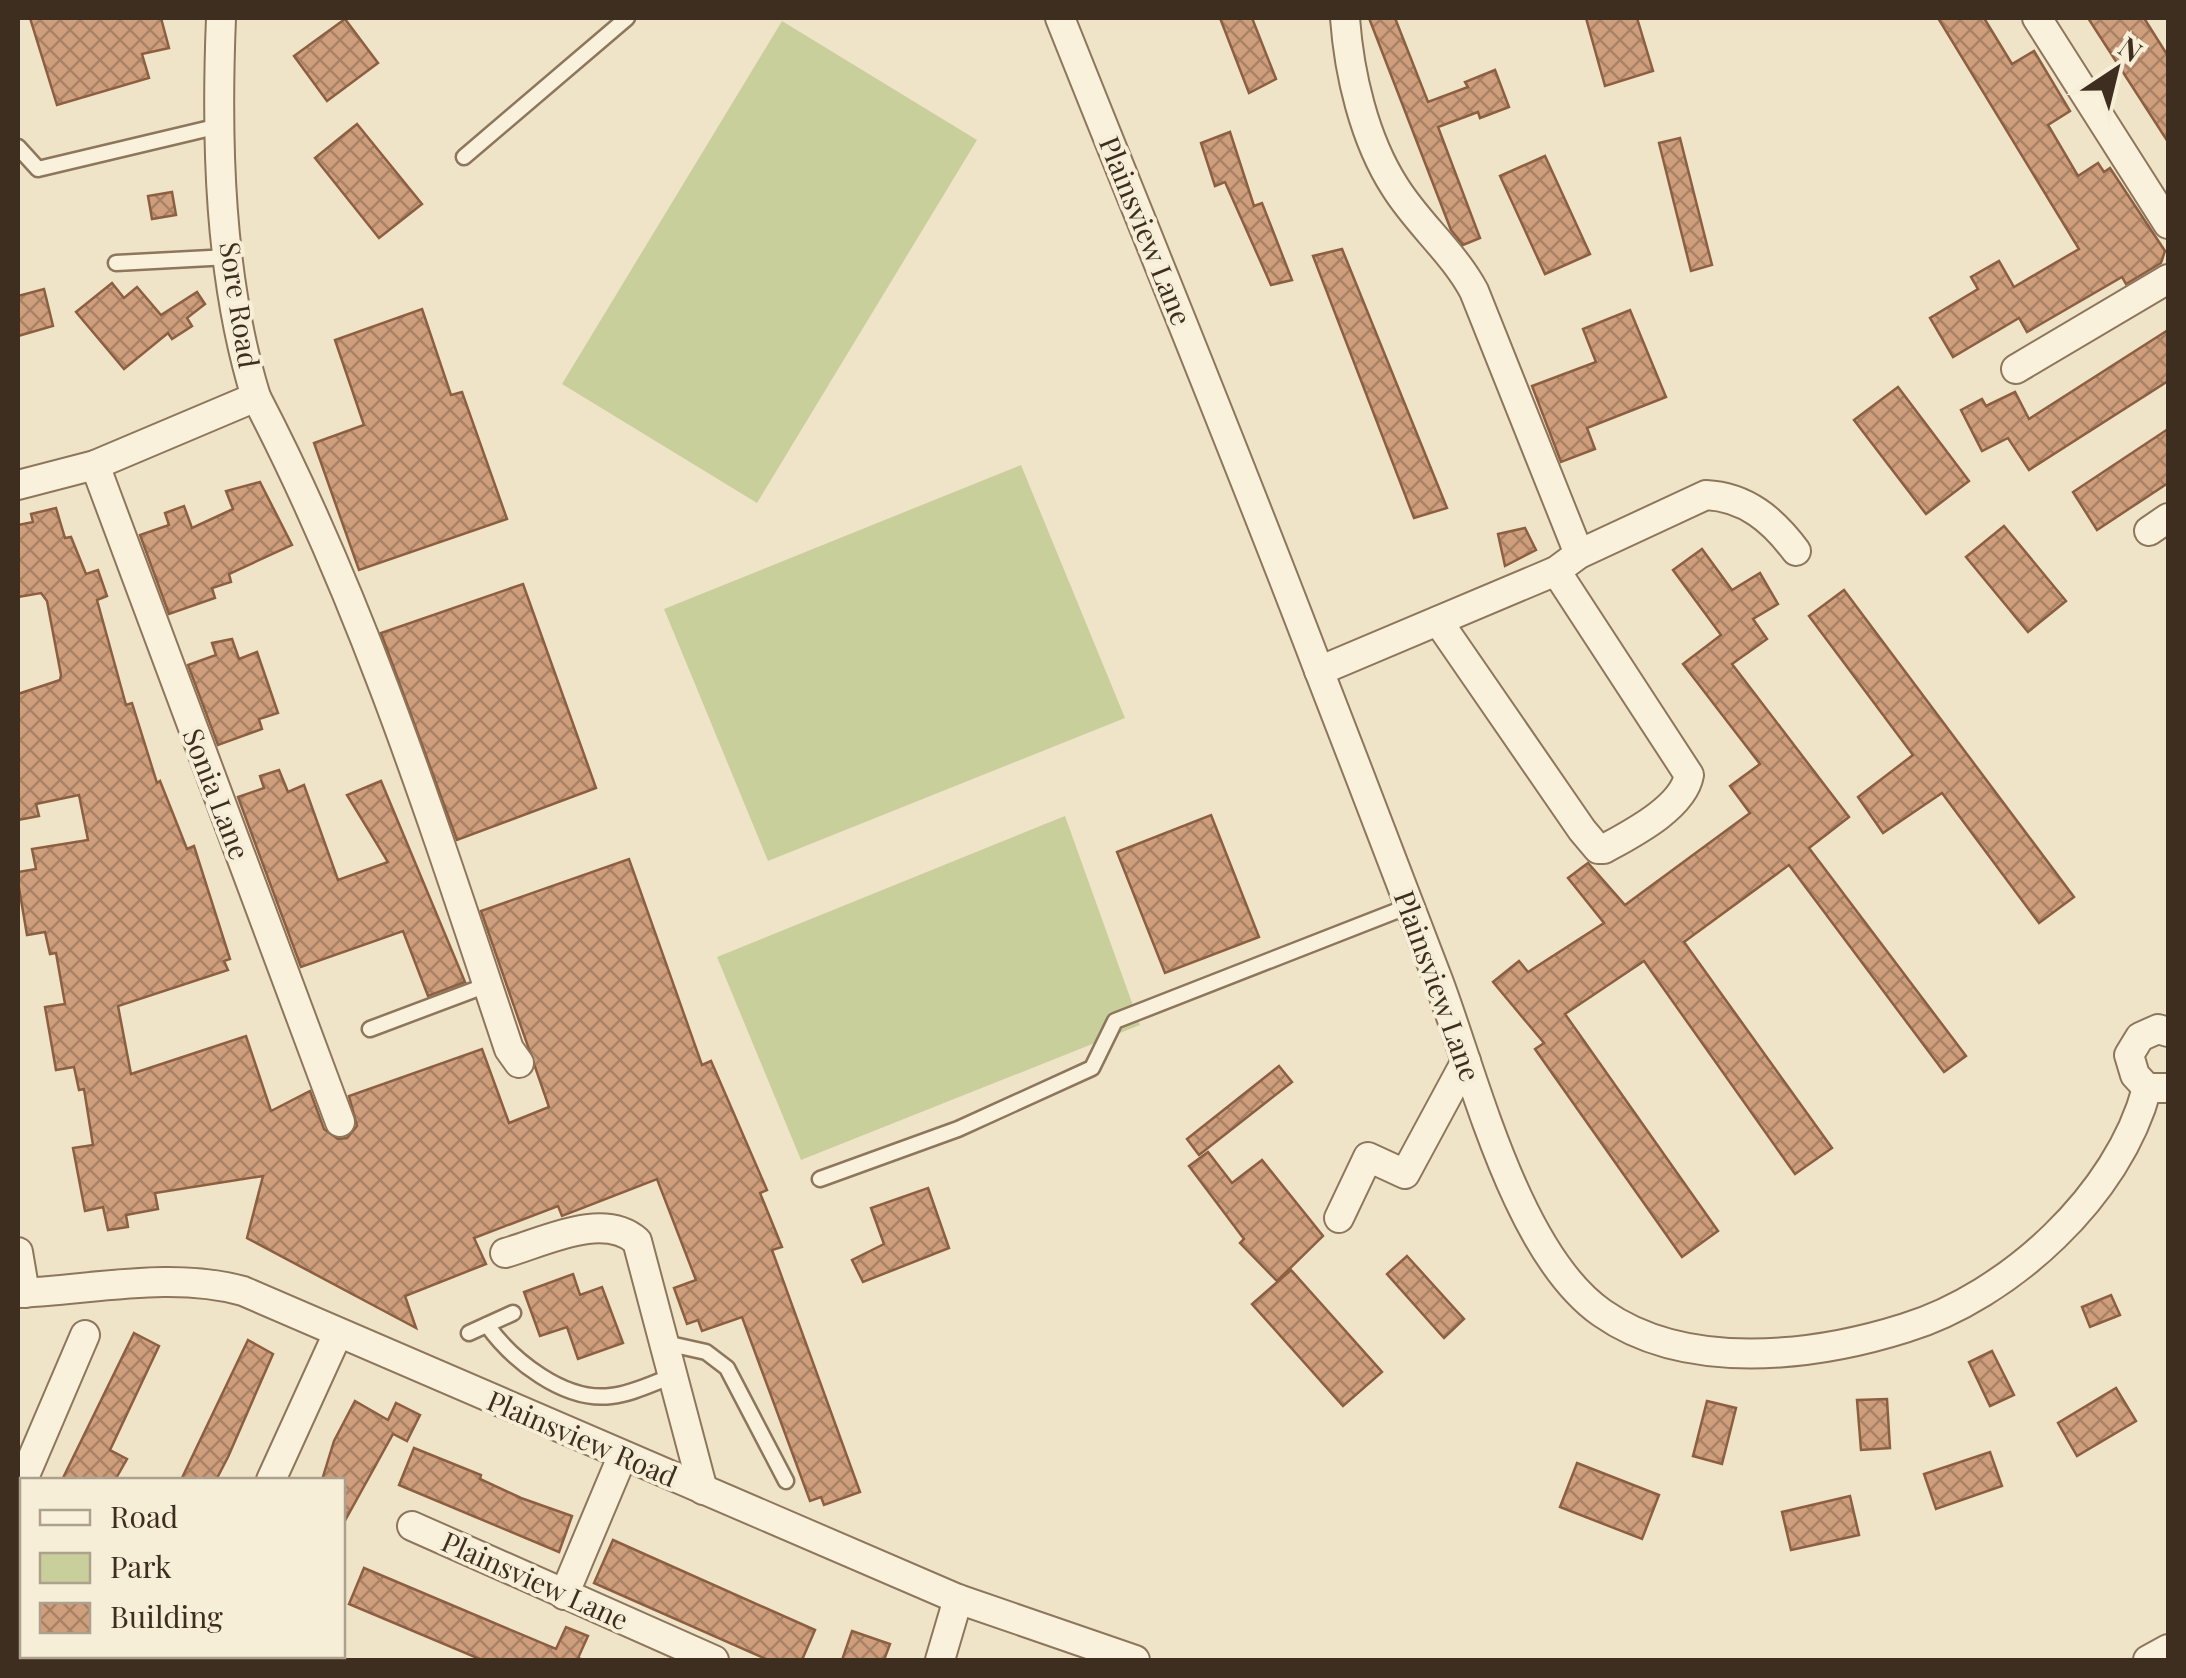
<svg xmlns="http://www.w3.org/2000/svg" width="2186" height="1678" viewBox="0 0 2186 1678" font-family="'Playfair Display',serif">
  <defs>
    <pattern id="building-cross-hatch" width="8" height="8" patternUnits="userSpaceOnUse" patternTransform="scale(2.5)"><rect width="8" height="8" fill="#cf9f7d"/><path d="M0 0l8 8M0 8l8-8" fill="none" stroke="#a98266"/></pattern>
  </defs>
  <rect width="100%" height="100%" fill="#f0e4c8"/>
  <g fill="#c9cf9b">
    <path d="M782,21L977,140L757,503L562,384Z"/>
    <path d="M1021,465L1125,718L768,861L664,609Z"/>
    <path d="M1065,816L1140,1025L801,1160L717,957Z"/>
  </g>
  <g fill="url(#building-cross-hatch)" stroke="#8d5f41" stroke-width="2.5">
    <path d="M30,18H161L169,48L142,54L149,78L57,105Z"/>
    <path d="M1220,18H1252L1276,79L1249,93Z"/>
    <path d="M1369,18H1395L1428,102L1468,87L1465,82L1495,70L1509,107L1480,118L1478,112L1438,127L1480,238L1463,245L1451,230Z"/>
    <path d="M1586,18H1637L1653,71L1605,86Z"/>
    <path d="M1938,18H1984L2012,64L2034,51L2070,111L2048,125L2078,176L2098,163L2104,172L2110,168L2165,251L2161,263L2126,284L2122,277L2027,332L2019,318L1953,357L1930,318L1978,289L1971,277L1999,261L2014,287L2079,249Z"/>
    <path d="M2088,18H2144L2168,56V142Z"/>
    <path d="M345,19L378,63L327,101L294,56Z"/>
    <path d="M357,124L422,204L379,238L315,158Z"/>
    <path d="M1230,132L1254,206L1262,203L1292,280L1271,285L1225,182L1215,186L1201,143Z"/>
    <path d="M1680,138L1712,265L1691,271L1659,143Z"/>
    <path d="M1545,156L1590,254L1545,274L1500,176Z"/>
    <path d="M172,192L176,215L152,219L148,196Z"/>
    <path d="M1342,249L1447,508L1414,518L1313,256Z"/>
    <path d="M112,283L124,298L137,287L161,315L197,292L205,304L187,318L192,326L172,339L168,333L124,369L76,312Z"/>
    <path d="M44,289L53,326L18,336V296Z"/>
    <path d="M422,309L451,395L462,392L507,519L359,570L314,443L364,425L335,340Z"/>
    <path d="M1630,310L1666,397L1587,428L1595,449L1561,462L1532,386L1596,362L1583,329Z"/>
    <path d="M2168,330V381L2029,470L2008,438L1982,451L1961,410L1982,399L1986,406L2015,392L2029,419Z"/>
    <path d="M1898,387L1969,481L1926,514L1854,420Z"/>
    <path d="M2168,429V483L2097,530L2073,492Z"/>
    <path d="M260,482L292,545L229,574L231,582L212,588L215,598L169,614L140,535L169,525L165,513L184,506L192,528L233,509L226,491Z"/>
    <path d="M56,508L65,538L71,537L86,574L98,570L107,596L97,600L126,705L132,703L157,783L160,781L187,849L194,846L230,959L224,961L228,970L118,1006L131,1074L246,1036L271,1111L310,1091L324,1129L338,1139L347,1138L357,1126L349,1096L482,1049L509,1123L549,1107L481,911L629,859L702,1065L711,1061L767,1190L760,1193L782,1247L772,1250L860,1492L824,1505L821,1497L810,1501L742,1317L702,1331L698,1320L687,1324L674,1288L696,1280L657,1179L562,1216L558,1206L474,1238L486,1264L405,1296L416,1328L247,1238L263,1176L155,1193L158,1209L126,1215L128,1227L108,1230L103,1207L85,1211L73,1148L93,1145L84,1089L79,1090L74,1067L56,1070L45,1007L65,1004L56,953L50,954L45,932L27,935L18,882V872L36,869L32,849L88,840L79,795L36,804L39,816L18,820V694L60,680L61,675L47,601L41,593L18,597V525L33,522L31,514Z"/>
    <path d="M2004,526L2066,601L2028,632L1966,557Z"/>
    <path d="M1525,528L1536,550L1505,566L1498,534Z"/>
    <path d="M1702,549L1732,590L1760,573L1778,604L1753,619L1767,639L1732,664L1849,817L1809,848L1966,1056L1944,1072L1789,865L1684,942L1832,1148L1795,1174L1644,961L1565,1014L1718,1231L1682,1257L1535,1049L1544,1043L1493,982L1519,961L1528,972L1604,923L1568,878L1588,863L1625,905L1750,813L1730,786L1760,764L1683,664L1721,635L1673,570Z"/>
    <path d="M523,584L596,788L457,840L381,633Z"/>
    <path d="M1844,590L2074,897L2039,923L1942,793L1883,833L1858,797L1913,755L1809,616Z"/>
    <path d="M232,639L239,659L257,652L278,713L259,719L262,729L218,745L188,665L216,655L212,643Z"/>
    <path d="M279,770L288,792L304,785L338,880L388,862L347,795L381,781L465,982L428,996L403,931L301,967L238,797L264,788L260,776Z"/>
    <path d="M1211,815L1259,937L1165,973L1117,852Z"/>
    <path d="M1279,1066L1292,1082L1199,1155L1187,1139Z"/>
    <path d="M1208,1152L1232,1183L1262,1160L1323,1236L1277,1281L1240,1243L1244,1239L1189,1166Z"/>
    <path d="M928,1188L949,1248L863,1282L852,1260L884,1244L871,1208Z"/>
    <path d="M1407,1256L1464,1319L1444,1338L1387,1274Z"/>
    <path d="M1291,1270L1382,1372L1343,1406L1252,1304Z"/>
    <path d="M573,1274L580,1295L602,1287L623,1343L578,1359L567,1327L540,1336L524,1292Z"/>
    <path d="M2111,1295L2120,1315L2090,1327L2082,1307Z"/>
    <path d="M134,1333L159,1346L110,1450L127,1459L115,1480H62Z"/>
    <path d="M248,1340L273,1354L228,1457L216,1480H181Z"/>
    <path d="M1992,1351L2014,1395L1990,1406L1969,1362Z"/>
    <path d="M2116,1388L2136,1421L2077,1456L2058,1423Z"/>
    <path d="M1887,1399L1890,1448L1861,1450L1857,1400Z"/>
    <path d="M355,1401L388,1420L396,1403L420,1415L407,1441L393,1434L342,1526V1480H322L334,1441Z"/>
    <path d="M1707,1401L1736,1408L1722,1464L1693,1456Z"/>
    <path d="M414,1448L481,1475L480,1479L521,1498L572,1516L559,1552L399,1485Z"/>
    <path d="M1990,1452L2002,1486L1936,1509L1924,1474Z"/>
    <path d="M1577,1463L1659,1495L1642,1539L1560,1507Z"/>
    <path d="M1850,1496L1859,1535L1791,1550L1782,1512Z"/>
    <path d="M613,1540L815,1630L802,1660H768L594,1583Z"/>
    <path d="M364,1568L556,1649L566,1627L588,1636L578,1658L583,1660H482L349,1604Z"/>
    <path d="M852,1631L890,1644L884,1660H842Z"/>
  </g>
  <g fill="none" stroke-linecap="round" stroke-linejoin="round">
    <g stroke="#8d765c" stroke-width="19">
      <g id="service">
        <path d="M18,147L38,169L219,126"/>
        <path d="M464,157L627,18"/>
        <path d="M116,263L229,257"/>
        <path d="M370,1029L487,985"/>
        <path d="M820,1179L958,1129L1092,1068L1115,1021L1409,906"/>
        <path d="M487,1325C512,1360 564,1402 611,1396C631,1394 651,1384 670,1377"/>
        <path d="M469,1333L513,1313"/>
        <path d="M661,1342L706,1352L727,1368L786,1481"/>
      </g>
    </g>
    <g stroke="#8d765c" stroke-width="32">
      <g id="minor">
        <path d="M1060,18C1146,234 1235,450 1318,668C1358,772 1399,876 1438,980C1474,1075 1516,1253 1602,1313C1686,1372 1813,1357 1905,1328C2009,1296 2119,1195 2147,1088"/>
        <path d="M1345,18C1349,73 1364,139 1395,187C1418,224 1453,252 1474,291L1579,554"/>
        <path d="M2037,18L2168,224"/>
        <path d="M2016,369L2168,279"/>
        <path d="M256,397C364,604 435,828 509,1049L519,1063"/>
        <path d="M95,465L340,1122"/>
        <path d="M18,485L95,465L256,397C219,277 216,142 221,18"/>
        <path d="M2149,531L2168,518"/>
        <path d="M1438,621L1582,830L1598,849H1604C1631,834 1683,808 1689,775L1556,571"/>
        <path d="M1319,671L1556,571L1579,554L1706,495C1746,497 1773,520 1796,551"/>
        <path d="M2168,1032L2158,1029L2140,1037L2129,1055L2135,1075L2147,1088H2168"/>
        <path d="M1339,1218L1368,1157L1405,1174L1466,1061"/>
        <path d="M18,1252L25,1293"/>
        <path d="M505,1253C544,1242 603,1211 637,1241L703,1490"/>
        <path d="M18,1293C90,1290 172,1271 243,1291L958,1599L1135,1660"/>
        <path d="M23,1480L85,1335"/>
        <path d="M271,1480L338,1333"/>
        <path d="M412,1526L714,1660"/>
        <path d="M18,1578L22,1580"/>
        <path d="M564,1595L622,1457"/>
        <path d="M208,1656L212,1660"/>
        <path d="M940,1660L958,1599"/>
        <path d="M2148,1660L2168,1649"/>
      </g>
    </g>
    <use href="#service" stroke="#faf1dc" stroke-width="14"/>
    <use href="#minor" stroke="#faf1dc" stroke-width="28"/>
  </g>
  <g text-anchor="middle" stroke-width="8" stroke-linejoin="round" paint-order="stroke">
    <g font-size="28" fill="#3d2e20" stroke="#f7eed8">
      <text transform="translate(1145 231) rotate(68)" y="10">Plainsview Lane</text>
      <text transform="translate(239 305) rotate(81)" y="10">Sore Road</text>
      <text transform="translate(216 794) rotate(69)" y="10">Sonia Lane</text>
      <text transform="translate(1437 986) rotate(70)" y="10">Plainsview Lane</text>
      <text transform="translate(582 1439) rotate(23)" y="10">Plainsview Road</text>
      <text transform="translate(535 1581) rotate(24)" y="10">Plainsview Lane</text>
    </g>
  </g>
  <rect width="2186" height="1678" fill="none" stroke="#3d2e20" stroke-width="40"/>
  <rect x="20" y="1478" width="325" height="180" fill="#f7eed8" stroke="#ada18e" stroke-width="2.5"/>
  <rect x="40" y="1510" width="50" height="15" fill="#faf1dc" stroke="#ada18e" stroke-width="2.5"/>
  <text x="110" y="1528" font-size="30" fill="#3d2e20">Road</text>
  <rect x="40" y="1553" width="50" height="30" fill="#c9cf9b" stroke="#ada18e" stroke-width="2.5"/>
  <text x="110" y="1578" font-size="30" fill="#3d2e20">Park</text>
  <rect x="40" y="1603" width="50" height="30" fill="url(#building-cross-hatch)" stroke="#ada18e" stroke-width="2.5"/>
  <text x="110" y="1628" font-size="30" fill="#3d2e20">Building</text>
  <g transform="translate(2116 70) rotate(35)" stroke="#f7eed8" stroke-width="8" paint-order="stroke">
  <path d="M0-8L18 38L0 25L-18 38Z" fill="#3d2e20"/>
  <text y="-15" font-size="28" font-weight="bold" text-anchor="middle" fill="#3d2e20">N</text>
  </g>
</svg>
